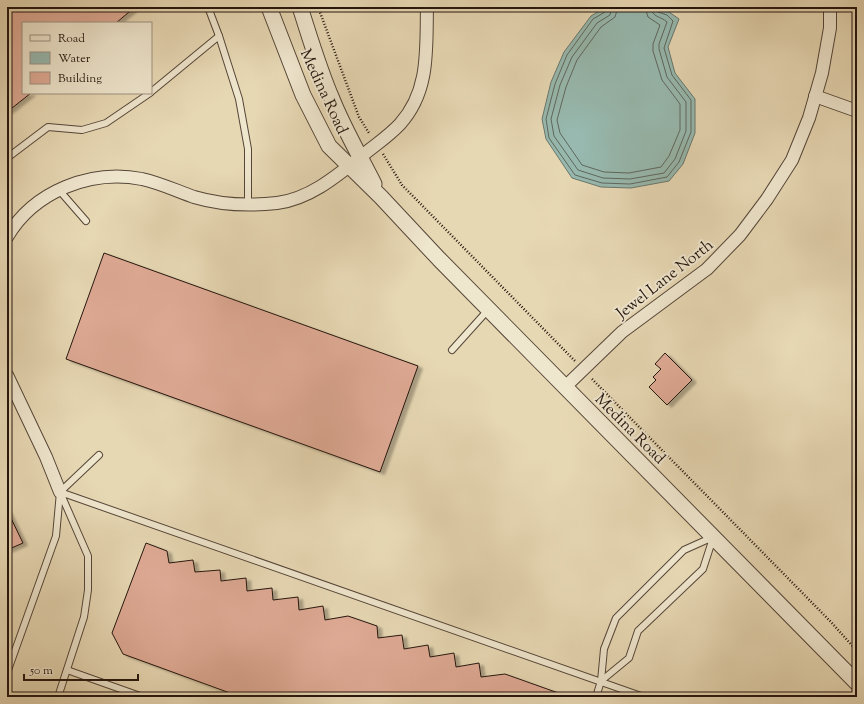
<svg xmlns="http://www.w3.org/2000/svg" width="864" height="704" viewBox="0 0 864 704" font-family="'Sorts Mill Goudy',serif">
  <defs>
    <filter id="shadow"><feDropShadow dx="4.5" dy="2.5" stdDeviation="1" flood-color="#0004"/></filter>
  </defs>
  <rect width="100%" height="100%" fill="#e7d8b4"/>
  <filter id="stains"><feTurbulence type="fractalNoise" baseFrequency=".005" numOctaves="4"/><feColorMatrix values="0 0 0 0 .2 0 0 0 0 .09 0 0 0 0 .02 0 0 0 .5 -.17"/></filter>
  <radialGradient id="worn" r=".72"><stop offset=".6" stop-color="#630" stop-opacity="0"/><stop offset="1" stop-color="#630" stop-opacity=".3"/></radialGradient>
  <path fill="#97b9af" stroke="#69776f" d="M606,7H654L669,12L679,19L668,47L675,73L695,99V133L683,164L669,181L631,188L601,187L572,178L546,139L542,119L551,82L564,52L591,16Z"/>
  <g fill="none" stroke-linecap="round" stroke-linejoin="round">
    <g stroke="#5e675e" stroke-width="1">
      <path d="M607,7L605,12L593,19L567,55L555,84L546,119L549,138L575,175L602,183L630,184L667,177L679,162L691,132V100L672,75L664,48L673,21L667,15L658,12L656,7"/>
      <path d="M612,7L610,15L597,23L572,57L560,85L551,119L554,136L578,170L603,178L630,179L664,173L675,159L686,131V102L667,77L659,49V44L667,22C661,16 652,18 651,7"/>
      <path d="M618,7L615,17L601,27L577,60L566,87L557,120L560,133L582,165L604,172L629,173L661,167L669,156L680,130V104L662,80L653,51V44L660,25L648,17L645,7"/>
    </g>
  </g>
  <g fill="#dfaa95" stroke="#24150e" filter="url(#shadow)">
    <path d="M7,7H135L116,23H23V93H31L7,112Z"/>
    <path d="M104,253L418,366L380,472L66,359Z"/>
    <path d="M665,353L692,380L667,405L649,387L656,380L653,377L661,369L655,364Z"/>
    <path d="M7,510L23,543L7,550Z"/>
    <path d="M146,543L167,551L169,563L193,560L195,572L220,570L221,581L246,578L247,591L272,588L273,600L298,597L299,610L323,606L325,620L348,616L377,626L378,638L402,635L404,649L428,645L430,657L454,653L456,667L479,663L481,677L505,674L564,695L563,697H241L123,654L112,633Z"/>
  </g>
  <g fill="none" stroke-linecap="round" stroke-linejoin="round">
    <g stroke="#554638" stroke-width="8">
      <g id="service">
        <path d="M208,7L219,36"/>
        <path d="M151,92L219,36L239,99L248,149V205"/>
        <path d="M7,158L48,127L82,130L106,123L150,93"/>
        <path d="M59,190L86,221"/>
        <path d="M452,350L488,310"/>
        <path d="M67,670L143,697"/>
        <path d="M7,673L56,536L60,492L99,455"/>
        <path d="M601,681L629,658L638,631L703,569L713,538"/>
        <path d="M58,697L84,617L88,590V556L60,492L644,697"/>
        <path d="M596,697L601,681L604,649L616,618L684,550L713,537"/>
      </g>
    </g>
    <g stroke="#554638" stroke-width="14">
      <g id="minor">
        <path d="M815,96L857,111"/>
        <path d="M7,237C34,191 91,169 142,179C160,183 177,191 194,197C221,205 250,206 277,203C310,199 338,175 363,155C375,145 389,136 400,124C430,91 426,49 427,7"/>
        <path d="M7,375L46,457L60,492"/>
        <path d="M565,387L622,332L707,269L740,235L767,199L792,160L809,118L822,73L830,28V7"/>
      </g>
    </g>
    <g stroke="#554638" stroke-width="17">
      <g id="tertiary">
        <path d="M269,7L303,95L329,146L381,197L439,259L857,683"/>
        <path d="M300,7C310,38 319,69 332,99C344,129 360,156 374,184"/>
      </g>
    </g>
    <g stroke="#24150e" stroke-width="2.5" stroke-dasharray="1 2" stroke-linecap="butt">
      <path d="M318,7L359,117L369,133"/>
      <path d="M383,154L402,185L575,361"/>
      <path d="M592,379L831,622L857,651"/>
    </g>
    <use href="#service" stroke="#efe6ce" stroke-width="6"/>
    <use href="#minor" stroke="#efe6ce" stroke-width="12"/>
    <use href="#tertiary" stroke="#efe6ce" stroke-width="15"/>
  </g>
  <g text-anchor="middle" stroke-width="4" stroke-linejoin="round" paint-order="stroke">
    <g font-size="16" fill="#24150e" stroke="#efe6ce">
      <text transform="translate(325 91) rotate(65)" y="6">Medina Road</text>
      <text transform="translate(664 278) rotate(-38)" y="6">Jewel Lane North</text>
      <text transform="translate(631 428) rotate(45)" y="6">Medina Road</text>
    </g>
  </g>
  <rect width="864" height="704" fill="none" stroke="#e7d8b4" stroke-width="24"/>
  <rect x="8" y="8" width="848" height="688" fill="none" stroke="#24150e" stroke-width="2"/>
  <rect x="12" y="12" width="840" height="680" fill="none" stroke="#24150e"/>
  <rect x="22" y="22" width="130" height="72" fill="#efe6ce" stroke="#9e9281"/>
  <rect x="30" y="35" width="20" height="6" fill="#efe6ce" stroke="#9e9281"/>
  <text x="58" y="42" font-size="12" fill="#24150e">Road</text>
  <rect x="30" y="52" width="20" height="12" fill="#97b9af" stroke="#9e9281"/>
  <text x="58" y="62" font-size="12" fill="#24150e">Water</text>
  <rect x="30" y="72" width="20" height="12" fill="#dfaa95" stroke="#9e9281"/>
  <text x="58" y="82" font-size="12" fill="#24150e">Building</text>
  <path d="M24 674v6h114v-6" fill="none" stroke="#24150e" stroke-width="2"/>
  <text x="30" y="674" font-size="12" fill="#24150e" stroke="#efe6ce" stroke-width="3" paint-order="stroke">50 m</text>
  <rect width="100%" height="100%" filter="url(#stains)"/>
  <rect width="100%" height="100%" fill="url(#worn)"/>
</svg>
